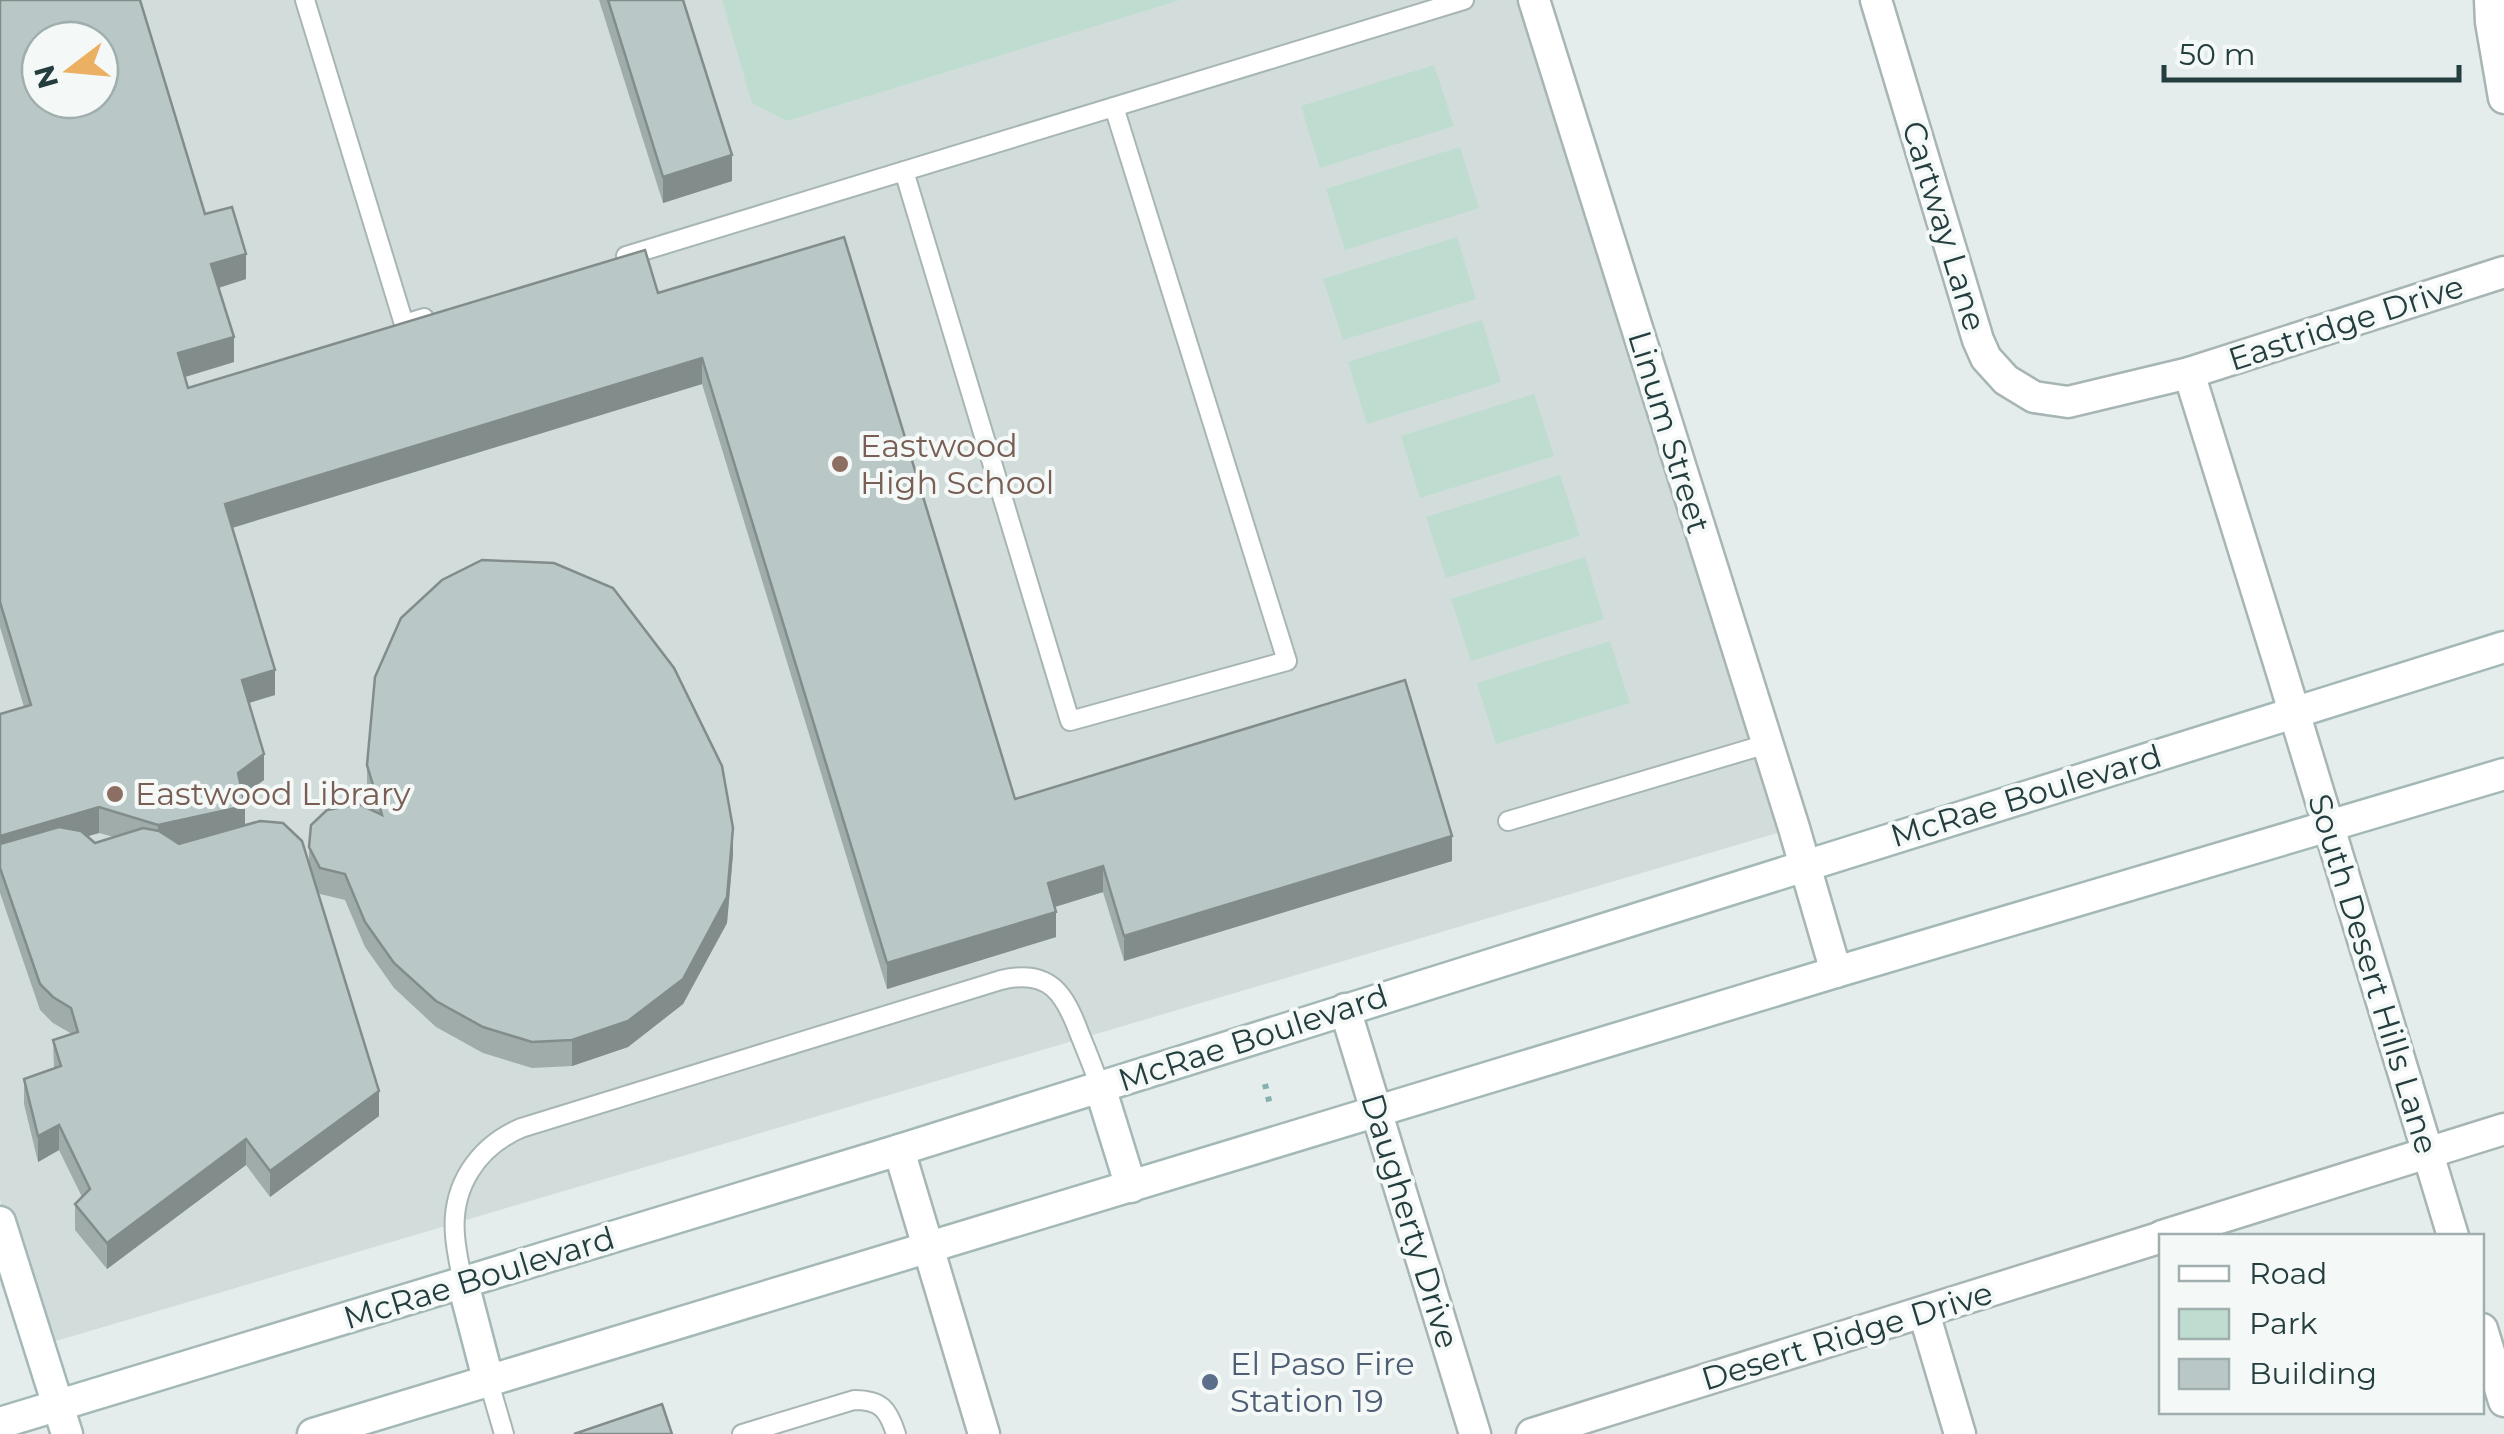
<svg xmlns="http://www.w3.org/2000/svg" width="2504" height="1434" viewBox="0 0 2504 1434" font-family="Montserrat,sans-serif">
  <rect width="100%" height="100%" fill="#e4edec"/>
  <path fill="#d2dddb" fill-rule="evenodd" d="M0,0H1533L1794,828L39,1346L0,1200ZM40,40H100V100H40Z"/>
  <g fill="#beddd0">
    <path d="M722,0H1180L787,121L752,103Z"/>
    <path d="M1434,65L1454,126L1320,168L1301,106Z"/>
    <path d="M1460,147L1479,208L1345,250L1326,189Z"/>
    <path d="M1457,237L1476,299L1343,340L1323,279Z"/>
    <path d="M1482,320L1501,382L1367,424L1348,362Z"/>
    <path d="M1534,394L1554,456L1420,498L1401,436Z"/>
    <path d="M1560,475L1580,536L1446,578L1426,517Z"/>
    <path d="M1585,557L1604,619L1471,661L1451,599Z"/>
    <path d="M1610,641L1630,703L1496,744L1477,683Z"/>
  </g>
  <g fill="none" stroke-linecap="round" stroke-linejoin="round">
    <g stroke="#a7b5b4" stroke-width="22">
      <g id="service">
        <path d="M305,0L404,324L424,318"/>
        <path d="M904,171L1070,721L1287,661L1114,107"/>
        <path d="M626,256L1464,0"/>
        <path d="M1508,821L1767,744"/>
        <path d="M463,1283C460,1267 456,1251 455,1235C451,1187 477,1147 521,1128L1001,980C1050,968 1065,994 1080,1035C1087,1052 1094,1069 1100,1087"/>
        <path d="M488,1379L504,1434"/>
        <path d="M742,1434L854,1400C881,1400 888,1409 896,1434"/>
      </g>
    </g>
    <g stroke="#a7b5b4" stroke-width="35">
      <g id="minor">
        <path d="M1876,0L1978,340L1986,358L2006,380L2034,397L2068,402L2189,373L2504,272"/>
        <path d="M2490,0L2491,22L2504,98"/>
        <path d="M2189,373L2281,669L2453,1236"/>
        <path d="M1345,1009L1475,1434"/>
        <path d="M899,1150L984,1434"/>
        <path d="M2162,1236L2504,1129"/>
        <path d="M1924,1313L1960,1434"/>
        <path d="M2482,1329L2504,1401"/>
        <path d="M1532,1434L2162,1237"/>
      </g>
    </g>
    <g stroke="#a7b5b4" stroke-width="35">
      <path id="tertiary" d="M1534,0L1794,828L1836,972"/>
    </g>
    <g stroke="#a3b8b7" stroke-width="35">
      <g id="secondary">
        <path d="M1100,1087L1131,1187"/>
        <path d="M0,1222L67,1434"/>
        <path d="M463,1283L488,1379"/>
        <path d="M0,1423L899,1150L2504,647"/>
        <path d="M313,1434L1836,972L2504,774"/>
      </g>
    </g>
    <path stroke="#86afaf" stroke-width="6" stroke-dasharray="5 8" stroke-linecap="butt" d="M1265,1084L1271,1109"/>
    <use href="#service" stroke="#fff" stroke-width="18"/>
    <use href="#minor" stroke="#fff" stroke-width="30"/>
    <use href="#tertiary" stroke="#fff" stroke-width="30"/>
    <use href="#secondary" stroke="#fff" stroke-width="30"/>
  </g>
  <g fill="#9facaa" fill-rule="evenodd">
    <path d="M0,0L205,214L246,279L219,288L234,362L185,377L188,388L658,293L1015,799L1452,861L1124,961L1103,892L1055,907L1056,937L887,989L702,384L232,528L275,695L249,703L264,780L242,796L245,825L309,866V847L373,811L367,791V765L733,854L727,923L683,1004L628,1047L572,1066L532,1068L483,1053L436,1027L394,988L365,947L345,900L320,894L314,883L379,1116L270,1197L246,1165L107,1269L75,1230V1204L82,1197L59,1150L38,1162L24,1104V1079L54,1069L53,1040L72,1034L53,1023L40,1010L0,893V714L24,707L0,627ZM99,833L114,837L95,843L87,836Z"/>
    <path d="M599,0H683L732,181L663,203Z"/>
  </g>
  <g fill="#828c8b">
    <path d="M732,155V181L663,203V177Z"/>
    <path d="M246,254V279L211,290V264Z"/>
    <path d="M234,337V362L178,379V353Z"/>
    <path d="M702,358V384L225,530V504Z"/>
    <path d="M275,670V695L242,705V680Z"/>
    <path d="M264,754V780L238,799V773Z"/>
    <path d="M245,806V832L158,851V825Z"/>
    <path d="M99,807V833L0,862V836Z"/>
    <path d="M733,828V854L727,923L683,1004L628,1047L572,1066V1040Z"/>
    <path d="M1452,836V861L1124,961V936Z"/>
    <path d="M1103,866V892L1048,909V883Z"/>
    <path d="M1056,912V937L887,989V963Z"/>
    <path d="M379,1091V1116L270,1197V1171Z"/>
    <path d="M59,1125V1150L38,1162V1136Z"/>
    <path d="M246,1139V1165L107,1269V1243Z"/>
  </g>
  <g fill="#b9c8c6" stroke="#828c8b" stroke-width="2.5" fill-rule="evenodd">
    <path d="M0,0H140L205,214L232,207L246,254L211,264L234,337L178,353L188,388L645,250L658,293L844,237L1015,799L1405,680L1452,836L1124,936L1103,866L1048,883L1056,912L887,963L702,358L225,504L275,670L242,680L264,754L238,773L245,806L158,825L99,807L0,836V714L31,705L0,602ZM40,40H100V100H40Z"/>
    <path d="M608,0H683L732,155L663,177Z"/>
    <path d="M482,560L554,563L613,588L674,668L722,766L733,828L727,897L683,979L628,1021L572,1040L532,1042L483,1027L436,1001L394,963L365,922L345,874L320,868L309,847L311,825L327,810L359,804L382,815L367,765L375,677L401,618L442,580Z"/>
    <path d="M260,821L283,823L302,841L379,1091L270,1171L246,1139L107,1243L75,1204L90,1189L59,1125L38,1136L24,1079L61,1066L53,1040L78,1032L71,1008L53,997L40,984L0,868V844L59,827L81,831L95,843L143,828L159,831L179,844Z"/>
    <path d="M662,1404L672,1434H574Z"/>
  </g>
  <g fill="#8d6e63" stroke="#f4f9f8" stroke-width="4">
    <circle cx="840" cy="464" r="10"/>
    <circle cx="115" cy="794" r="10"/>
  </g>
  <circle fill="#5c6f8a" stroke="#f4f9f8" stroke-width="4" cx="1210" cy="1382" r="10"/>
  <g text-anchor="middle" stroke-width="8" stroke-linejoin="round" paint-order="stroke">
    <g font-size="32" fill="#243d3e" stroke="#f4f9f8">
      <text transform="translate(1944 226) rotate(73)" y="11">Cartway Lane</text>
      <text transform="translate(2346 323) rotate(-18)" y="11">Eastridge Drive</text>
      <text transform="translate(1669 432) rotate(73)" y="11">Linum Street</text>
      <text transform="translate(2026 796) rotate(-17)" y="11">McRae Boulevard</text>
      <text transform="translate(2373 974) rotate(73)" y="11">South Desert Hills Lane</text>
      <text transform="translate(1253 1038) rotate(-18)" y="11">McRae Boulevard</text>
      <text transform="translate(1410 1221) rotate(73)" y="11">Daugherty Drive</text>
      <text transform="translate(479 1278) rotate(-17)" y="11">McRae Boulevard</text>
      <text transform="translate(1847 1336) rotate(-17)" y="11">Desert Ridge Drive</text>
    </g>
    <g font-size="32" fill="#785e54" stroke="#f4f9f8" text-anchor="start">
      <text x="860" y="457">Eastwood<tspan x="860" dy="37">High School</tspan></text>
      <text x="135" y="805">Eastwood Library</text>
    </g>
    <g font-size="32" fill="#4e5e75" stroke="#f4f9f8" text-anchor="start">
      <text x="1230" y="1375">El Paso Fire<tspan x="1230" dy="37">Station 19</tspan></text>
    </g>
  </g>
  <rect x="2159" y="1234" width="325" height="180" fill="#f4f9f8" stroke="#a1aeae" stroke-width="2.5"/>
  <rect x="2179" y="1266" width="50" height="15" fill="#ffffff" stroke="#a1aeae" stroke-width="2.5"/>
  <text x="2249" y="1284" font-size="30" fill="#243d3e">Road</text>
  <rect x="2179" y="1309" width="50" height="30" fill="#beddd0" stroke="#a1aeae" stroke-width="2.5"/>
  <text x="2249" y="1334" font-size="30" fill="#243d3e">Park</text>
  <rect x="2179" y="1359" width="50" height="30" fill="#b9c8c6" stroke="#a1aeae" stroke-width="2.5"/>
  <text x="2249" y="1384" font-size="30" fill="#243d3e">Building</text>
  <g transform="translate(70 70) rotate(254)"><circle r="48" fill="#f4f9f8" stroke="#a1aeae" stroke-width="2.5"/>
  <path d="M0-8L18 38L0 25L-18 38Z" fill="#ecb062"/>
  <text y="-15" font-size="28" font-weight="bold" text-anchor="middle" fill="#243d3e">N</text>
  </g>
  <path d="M2164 65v15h295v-15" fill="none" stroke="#243d3e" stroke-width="5"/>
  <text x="2179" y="65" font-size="30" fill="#243d3e" stroke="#f4f9f8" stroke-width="8" paint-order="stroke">50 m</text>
</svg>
